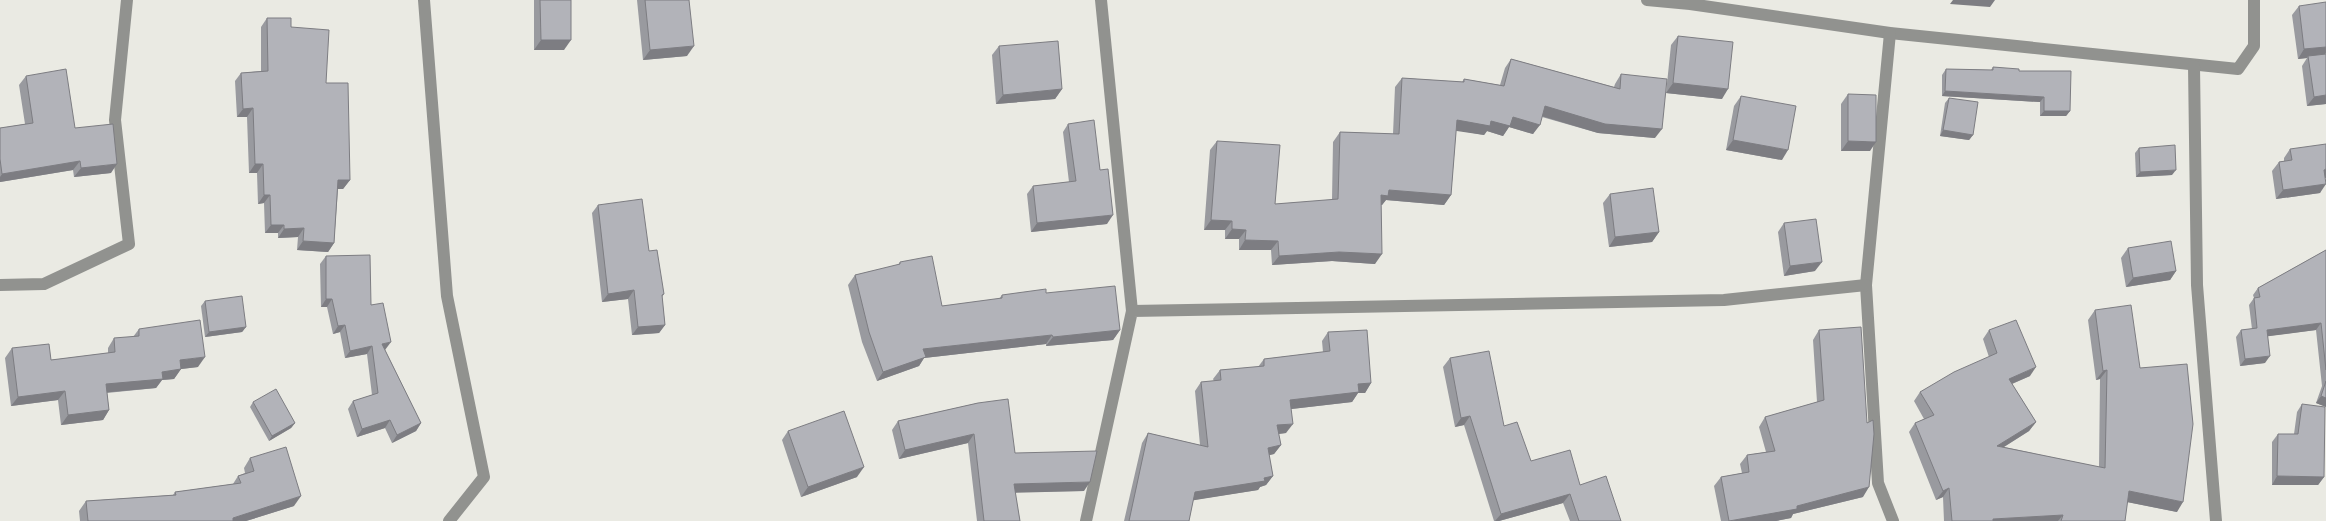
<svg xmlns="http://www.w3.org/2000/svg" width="2326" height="521" viewBox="0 0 2326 521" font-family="Mulish,sans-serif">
  <rect width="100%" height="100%" fill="#eaeae3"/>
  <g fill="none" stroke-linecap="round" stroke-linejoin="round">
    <g stroke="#91928f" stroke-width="12">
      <path d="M424,0L447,296L484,477L449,521"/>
      <path d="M1101,0L1132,311"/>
      <path d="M1647,0L1690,4L1890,33L2238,69L2254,46V0"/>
      <path d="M1890,33L1866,285L1878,483L1893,521"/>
      <path d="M2194,66L2197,285L2216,521"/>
      <path d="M0,285L44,284L129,244L115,120L127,0"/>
      <path d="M1086,521L1132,311L1724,300L1866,285"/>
    </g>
  </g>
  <g fill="#999a9f">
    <path d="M534,0H571L564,50H534Z"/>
    <path d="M637,0H689L687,56L643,60Z"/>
    <path d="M2299,6H2326V53L2325,54L2326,104L2307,106L2302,66L2307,58L2298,59L2292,15Z"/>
    <path d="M267,18L291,27L326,83L350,180L343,189H338L334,243L328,252L297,250L298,237L278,238V233H265L264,203L258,204L257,173H249L247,117H237L235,81L241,73L261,71V27Z"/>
    <path d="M1678,36L1722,99L1666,93L1671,45Z"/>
    <path d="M999,46L1062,89L1055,99L996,104L992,55Z"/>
    <path d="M1511,59L1614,87L1615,84L1621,74L1655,138L1598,133L1542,117L1533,134L1509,127L1503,136L1487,131L1484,135L1456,130L1451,195L1444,205L1386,200L1382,205H1381L1375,264L1332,261L1272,265L1271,250H1239V239H1225V230H1204L1210,150L1217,141L1275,204L1332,200L1333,142L1340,132L1393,134L1395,87L1402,78L1462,82L1464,79L1500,85L1505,68Z"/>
    <path d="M1993,67L2019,71L2070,111L2066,116H2040V102L1942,96V75L1946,69L1991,70Z"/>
    <path d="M26,76L75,128L111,173L74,177L73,170L0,182V128L25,124L19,85Z"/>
    <path d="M1848,94L1870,151H1841V104Z"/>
    <path d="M1741,96L1782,160L1726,150L1734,106Z"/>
    <path d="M1949,98L1973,135L1969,140L1940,136L1945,103Z"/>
    <path d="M1068,124L1100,170L1107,224L1031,232L1027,194L1033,186L1069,182L1063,132Z"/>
    <path d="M2139,148L2172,175L2136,177L2135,153Z"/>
    <path d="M2290,149L2325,178L2320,193L2276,199L2272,171L2279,162L2284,161V158Z"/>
    <path d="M1610,194L1659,232L1652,242L1609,247L1603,203Z"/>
    <path d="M598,205L664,294L662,297L665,325L659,333L632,335L628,299L602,302L592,213Z"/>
    <path d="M1784,223L1815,271L1784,276L1778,232Z"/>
    <path d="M2128,248L2176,271L2170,280L2126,287L2121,258Z"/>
    <path d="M2326,250V407L2316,403L2322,386L2316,330L2268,336L2265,363L2240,366L2236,337L2241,330L2252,329L2249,305L2254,298L2253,295L2258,288Z"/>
    <path d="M326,256L371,305L385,350L421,423L416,431L392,443L385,428L357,437L348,409L353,401L372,395L367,354L345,358L340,332L333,334L327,307H321L320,264Z"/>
    <path d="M900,262L942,306L999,299L1002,295L1046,293L1120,330L1113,340L1046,346V344L924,358L919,366L877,381L862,342L848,285L855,275L898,265Z"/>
    <path d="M205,301L246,327L242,332L205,337L201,306Z"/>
    <path d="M2095,310L2140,368L2177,512L2127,502L2125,521H1944L1943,497L1936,500L1909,432L1915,423L1924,419L1914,401L1920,392L1989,357L1983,339L1989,330L2030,376L2012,384L2036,422L2029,431L2004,447L2099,467L2100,379L2096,380L2088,320Z"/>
    <path d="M139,329L198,367L181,369L174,379L162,380L156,388L107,393L109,410L103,420L61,425L58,400L11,406L5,358L12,348L51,360L108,353V348L114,338L133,337Z"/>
    <path d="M1819,330L1863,497L1793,514L1791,518L1776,521H1721L1714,486L1721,477L1742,473L1740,464L1747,455L1766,452L1759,427L1765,417L1817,402L1813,340Z"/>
    <path d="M1328,332L1371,383L1365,393H1358L1352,402L1291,409L1286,433L1278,434L1281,445L1274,454L1269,455L1273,476L1266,485L1260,487L1258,490L1193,500L1189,521H1124L1142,443L1148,433L1200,445L1195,391L1201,382L1214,381L1213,379L1220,370L1258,367L1264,359L1323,352L1322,341Z"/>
    <path d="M1450,358L1504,426L1531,461L1580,485L1621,521H1570L1563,503L1499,521H1494L1464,425L1455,427L1443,367Z"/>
    <path d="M253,402L295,423L291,428L269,441L250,407Z"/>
    <path d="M978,403L1015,453L1084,491L1015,492L1020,521H977L968,443L899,459L892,430L898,421Z"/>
    <path d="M2302,404L2324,477L2318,485H2272V442L2278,434H2294L2297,412Z"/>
    <path d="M788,431L857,477L801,497L782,440Z"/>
    <path d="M250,458L294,506L246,521H80L79,511L86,501L173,495L175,492L233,484L238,476L245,473L244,468Z"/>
  </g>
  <g fill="#7d7d82">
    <path d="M1953,0H1995L1990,7L1950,4Z"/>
    <path d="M541,40H571L564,50H534Z"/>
    <path d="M694,46L687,56L643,60L650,50Z"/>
    <path d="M2326,47V53L2324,56H2308L2307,58L2298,59L2304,49Z"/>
    <path d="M1673,83L1728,89L1722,99L1666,93Z"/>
    <path d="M1062,89L1055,99L996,104L1003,95Z"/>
    <path d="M1945,91L2044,97L2040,102L1942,96Z"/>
    <path d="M2326,95V104L2307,106L2314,97Z"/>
    <path d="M1545,106L1662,129L1655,138L1598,133L1538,115Z"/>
    <path d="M253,108L247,117H237L243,109Z"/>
    <path d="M2044,111H2070L2066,116H2040Z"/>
    <path d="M1513,117L1540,125L1533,134L1509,127L1503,136L1487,131L1484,135L1450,130L1457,120Z"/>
    <path d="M1943,130L1973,135L1969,140L1940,136Z"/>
    <path d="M1733,140L1788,150L1782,160L1726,150Z"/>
    <path d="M1848,141L1876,142L1870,151H1841Z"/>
    <path d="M80,161L73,170L0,182V177L2,174Z"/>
    <path d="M117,164L111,173L74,177L81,168Z"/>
    <path d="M255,164H263L257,173H249Z"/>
    <path d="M2326,169V178L2317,179L2324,170Z"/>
    <path d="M2176,170L2172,175L2136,177L2140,172Z"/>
    <path d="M338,180H350L343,189H332Z"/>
    <path d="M2326,184L2320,193L2276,199L2283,190Z"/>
    <path d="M1389,190L1451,195L1444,205L1386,200L1382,205H1374L1381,195Z"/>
    <path d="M264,195H270L264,203L258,204Z"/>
    <path d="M1113,215L1107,224L1031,232L1037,223Z"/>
    <path d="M1211,220L1232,221L1225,230H1204Z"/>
    <path d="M271,225H284L278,233H265Z"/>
    <path d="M304,228L298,237L278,238L284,229Z"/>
    <path d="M1232,229L1246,230L1239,239H1225Z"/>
    <path d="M1659,232L1652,242L1609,247L1615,237Z"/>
    <path d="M1245,240L1278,241L1271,250H1239Z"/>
    <path d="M303,241L334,243L328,252L297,250Z"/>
    <path d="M1339,252L1382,254L1375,264L1332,261L1272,265L1279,256Z"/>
    <path d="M1822,262L1815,271L1784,276L1790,266Z"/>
    <path d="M2176,271L2170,280L2126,287L2133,278Z"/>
    <path d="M634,290L628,299L602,302L608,294Z"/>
    <path d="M326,299H332L327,307H321Z"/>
    <path d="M2321,323L2316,330L2262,337L2267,330Z"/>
    <path d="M345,325L340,332L333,334L338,326Z"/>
    <path d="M665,325L659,333L632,335L638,327Z"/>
    <path d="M246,327L242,332L205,337L209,332Z"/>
    <path d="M1120,330L1113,340L1046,346L1053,337Z"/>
    <path d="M1052,335L1046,344L924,358L919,366L877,381L883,372L923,349Z"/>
    <path d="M391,342L385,350L377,352L382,344Z"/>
    <path d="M372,346L367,354L345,358L350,351Z"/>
    <path d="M2270,356L2265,363L2240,366L2245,359Z"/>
    <path d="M205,357L198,367L173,370L180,360Z"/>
    <path d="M2036,367L2030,376L2002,388L2009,379Z"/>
    <path d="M181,369L174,379L162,380L156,388L100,393L106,384L162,372Z"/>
    <path d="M2107,370L2100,379L2096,380L2103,371Z"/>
    <path d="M1371,383L1365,393H1358L1352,402L1283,410L1290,400L1358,384Z"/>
    <path d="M65,391L58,400L11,406L18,397Z"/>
    <path d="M2321,396L2326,398V407L2316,403Z"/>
    <path d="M109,410L103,420L61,425L68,415Z"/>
    <path d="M1470,416L1464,425L1455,427L1461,418Z"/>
    <path d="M390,420L385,428L357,437L362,429Z"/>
    <path d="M2036,422L2029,431L1991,455L1997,446Z"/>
    <path d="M295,423L291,428L269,441L272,436Z"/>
    <path d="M421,423L416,431L392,443L397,435Z"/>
    <path d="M1293,424L1286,433L1270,435L1277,425Z"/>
    <path d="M974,434L968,443L899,459L905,450Z"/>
    <path d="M1281,445L1274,454L1261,457L1268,448Z"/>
    <path d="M864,467L857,477L801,497L808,487Z"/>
    <path d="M1273,476L1266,485L1260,487L1258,490L1189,501L1195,492Z"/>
    <path d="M2277,476L2324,477L2318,485H2272Z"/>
    <path d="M1090,482L1084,491L1008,493L1014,484Z"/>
    <path d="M1869,487L1863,497L1793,514L1791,518L1776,521H1731L1797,506Z"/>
    <path d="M1949,488L1943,497L1936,500L1943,491Z"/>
    <path d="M2129,491L2183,502L2177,512L2122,501Z"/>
    <path d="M1570,494L1563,503L1499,521H1495L1501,514Z"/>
    <path d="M301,496L294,506L246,521H230L233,518Z"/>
    <path d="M2063,515L2058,521H1991L1993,519Z"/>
  </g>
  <g fill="#b2b3b9" stroke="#7d7d82">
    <path d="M540,0H571V40H541Z"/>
    <path d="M645,0H689L694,46L650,50Z"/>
    <path d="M2326,2V47L2304,49L2299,6Z"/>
    <path d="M267,18H291V27L329,30L326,83H348L350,180H338L334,243L303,241L304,228L284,229V225H271L270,195H264L263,164H255L253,108L243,109L241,73L268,71Z"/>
    <path d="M1678,36L1733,42L1728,89L1673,83Z"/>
    <path d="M1058,41L1062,89L1003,95L999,46Z"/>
    <path d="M2326,54V95L2314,97L2308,56Z"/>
    <path d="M1511,59L1620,89L1621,74L1667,79L1662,129L1605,124L1545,106L1540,125L1513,117L1510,126L1491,121L1490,126L1457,120L1451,195L1389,190L1388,196L1381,195L1382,254L1339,252L1279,256L1278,241L1245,240L1246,230L1232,229V221L1211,220L1217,141L1280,145L1275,204L1338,199L1340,132L1399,134L1402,78L1464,82V79L1504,86Z"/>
    <path d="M1993,67L2019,69V71H2071L2070,111H2044V97L1945,91L1946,69L1993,70Z"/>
    <path d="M66,69L75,128L113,124L117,164L81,168L80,161L2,174L0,159V128L33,123L26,76Z"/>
    <path d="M1848,94L1876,95V142L1848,141Z"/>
    <path d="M1741,96L1796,106L1788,150L1733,140Z"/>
    <path d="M1949,98L1978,102L1973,135L1943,130Z"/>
    <path d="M1094,120L1100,170L1108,169L1113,215L1037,223L1033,186L1076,181L1068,124Z"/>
    <path d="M2326,144V169L2324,170L2326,184L2283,190L2279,162L2292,160L2290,149Z"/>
    <path d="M2175,145L2176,170L2140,172L2139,148Z"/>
    <path d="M1653,188L1659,232L1615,237L1610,194Z"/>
    <path d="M642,199L649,251L657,250L664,294L662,295L665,325L638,327L634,290L608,294L598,205Z"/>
    <path d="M1816,219L1822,262L1790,266L1784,223Z"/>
    <path d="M2171,241L2176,271L2133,278L2128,248Z"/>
    <path d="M2326,250V370L2321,323L2267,330L2270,356L2245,359L2241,330L2257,328L2254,298L2260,297L2258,288Z"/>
    <path d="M370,255L371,305L383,303L391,342L382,344L421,423L397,435L390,420L362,429L353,401L378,393L372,346L350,351L345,325L338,326L332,299H326V256Z"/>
    <path d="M932,256L942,306L1002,298V295L1046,289V293L1115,286L1120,330L1053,337L1052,335L923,349L926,357L883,372L869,332L855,275L900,264V262Z"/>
    <path d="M242,296L246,327L209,332L205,301Z"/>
    <path d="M2131,305L2140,368L2187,364L2193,424L2183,502L2129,491L2125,521H2061L2063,515L1993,519V521H1952L1949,488L1943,491L1915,423L1934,415L1920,392L1954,372L1997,353L1989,330L2016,320L2036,367L2009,379L2036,422L1997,446L2105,468L2107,370L2103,371L2095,310Z"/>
    <path d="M200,320L205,357L180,360L181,369L162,372L163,379L106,384L109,410L68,415L65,391L18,397L12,348L49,344L51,360L115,352L114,338L139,336V329Z"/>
    <path d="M1861,327L1867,423L1873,420L1874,434L1869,487L1797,506V509L1729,521L1721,477L1749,472L1747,455L1775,451L1765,417L1824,400L1819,330Z"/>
    <path d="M1367,330L1371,383L1358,384L1359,392L1290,400L1293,424L1277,425L1281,445L1268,448L1273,476L1264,478L1265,481L1195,492L1189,521H1129L1148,433L1208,447L1201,382L1221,380L1220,370L1264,366V359L1330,351L1328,332Z"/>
    <path d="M1489,351L1504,426L1517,422L1531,461L1570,450L1580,485L1606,476L1621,521H1579L1570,494L1501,514L1470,416L1461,418L1450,358Z"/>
    <path d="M2326,381V398L2321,396Z"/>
    <path d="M276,389L295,423L272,436L253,402Z"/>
    <path d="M1008,399L1015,453L1097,451L1090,482L1014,484L1020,521H984L974,434L905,450L898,421L978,403Z"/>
    <path d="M2302,404L2325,407L2324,477L2277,476L2278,434H2298Z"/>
    <path d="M844,411L864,467L808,487L788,431Z"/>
    <path d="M286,447L301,496L233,518V521H88L86,501L176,495L175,492L241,483L238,476L254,471L250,458Z"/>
  </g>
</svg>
